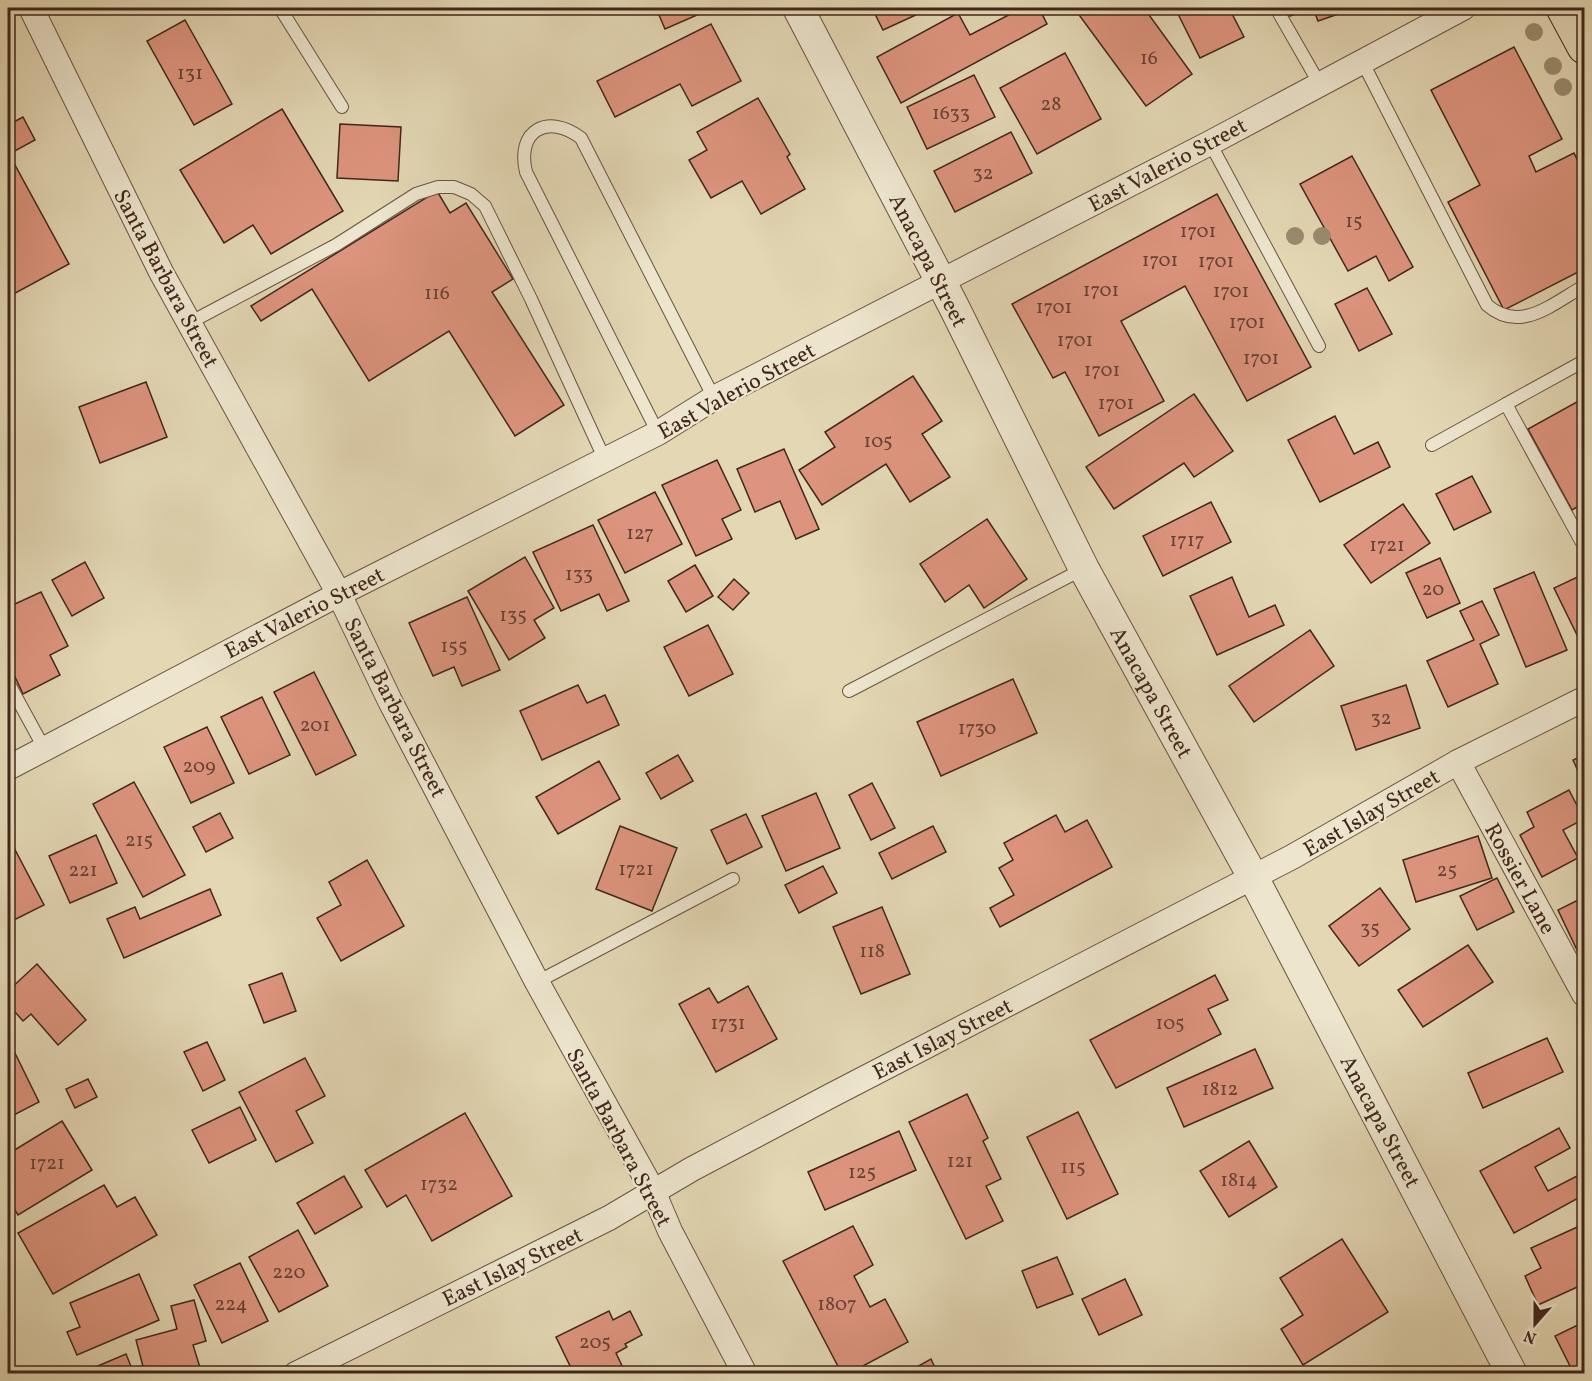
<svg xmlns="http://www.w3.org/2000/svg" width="1592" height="1381" viewBox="0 0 1592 1381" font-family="Vollkorn,serif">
  <rect width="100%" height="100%" fill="#e3d7b4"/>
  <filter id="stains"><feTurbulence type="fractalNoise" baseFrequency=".00333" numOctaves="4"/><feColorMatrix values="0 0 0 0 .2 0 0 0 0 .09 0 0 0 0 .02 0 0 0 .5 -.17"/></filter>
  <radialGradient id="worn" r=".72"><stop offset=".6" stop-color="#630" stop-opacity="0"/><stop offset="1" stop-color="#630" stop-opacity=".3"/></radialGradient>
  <g fill="#dd947e" stroke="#40271b" stroke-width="1.5">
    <path d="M656,8H713L665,29Z"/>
    <path d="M872,8H931L883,30Z"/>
    <path d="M1022,8H1039L1047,24L901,103L877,57L958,13L970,35Z"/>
    <path d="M1074,8H1144L1192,74L1146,106Z"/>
    <path d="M1175,8H1229L1244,37L1200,58Z"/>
    <path d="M1287,8H1356L1318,21L1313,8L1290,16Z"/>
    <path d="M185,20L232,104L194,125L147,41Z"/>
    <path d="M711,24L741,81L692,106L680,84L615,117L597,81Z"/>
    <path d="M1514,47L1562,139L1529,156L1536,172L1574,153L1584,174V269L1504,310L1448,202L1480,185L1431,90Z"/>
    <path d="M1065,53L1101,119L1037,154L1000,88Z"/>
    <path d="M974,75L995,117L927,149L907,107Z"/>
    <path d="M758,98L790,154L787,157L805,189L761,214L742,181L711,198L689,160L707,150L697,132Z"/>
    <path d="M282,109L343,211L271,254L253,225L224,243L180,170Z"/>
    <path d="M23,117L35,140L9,154L69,264L8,297V125Z"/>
    <path d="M340,124L401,127L398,181L337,178Z"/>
    <path d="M1011,132L1032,173L955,212L934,171Z"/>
    <path d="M1352,156L1413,267L1389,281L1376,256L1348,271L1300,184Z"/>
    <path d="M437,191L450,213L466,203L513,279L492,292L564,405L515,436L449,331L369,381L312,289L261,321L251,306Z"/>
    <path d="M1217,194L1311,367L1247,401L1185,286L1121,321L1164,401L1099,436L1065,372L1053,378L1012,304Z"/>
    <path d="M1367,288L1392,334L1359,351L1335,304Z"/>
    <path d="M913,376L942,421L922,434L950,477L910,502L886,464L822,505L799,470L835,447L825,432Z"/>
    <path d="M146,382L167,437L100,463L79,407Z"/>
    <path d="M1194,394L1233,451L1194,477L1184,463L1114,509L1086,467Z"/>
    <path d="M1584,398V503L1572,510L1528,429Z"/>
    <path d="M1335,416L1354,454L1378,442L1390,467L1320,502L1288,440Z"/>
    <path d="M784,449L819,529L796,539L780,501L755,512L737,469Z"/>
    <path d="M717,460L741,510L722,519L732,539L696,556L662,485Z"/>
    <path d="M1472,476L1491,512L1454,530L1436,494Z"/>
    <path d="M655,492L682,544L625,573L598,520Z"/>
    <path d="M1211,502L1231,542L1163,576L1143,536Z"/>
    <path d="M1403,504L1430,543L1371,583L1344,545Z"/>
    <path d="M987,519L1027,579L984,608L969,585L945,602L920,564Z"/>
    <path d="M593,525L629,601L607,611L599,594L561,611L533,552Z"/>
    <path d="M525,557L554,608L534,620L545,638L509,660L468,591Z"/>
    <path d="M1440,558L1460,603L1427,618L1406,573Z"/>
    <path d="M85,562L104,598L72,616L52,580Z"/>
    <path d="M695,565L713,596L686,612L668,581Z"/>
    <path d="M1534,572L1567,650L1526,667L1494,589Z"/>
    <path d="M1584,574V639L1580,641L1554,588Z"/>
    <path d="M1232,577L1249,617L1275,605L1284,625L1217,655L1190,596Z"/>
    <path d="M734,579L749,593L733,610L718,597Z"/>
    <path d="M8,588L15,604L41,592L68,646L50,655L60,675L23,694L8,662Z"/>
    <path d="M467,597L500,670L462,686L454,667L433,676L409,623Z"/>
    <path d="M1482,601L1499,635L1480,644L1498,684L1448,707L1427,661L1474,640L1460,611Z"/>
    <path d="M708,625L733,674L689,696L664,647Z"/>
    <path d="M1310,630L1334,666L1254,722L1229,686Z"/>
    <path d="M314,672L356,755L316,775L274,692Z"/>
    <path d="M1013,679L1037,733L941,776L917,722Z"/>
    <path d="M578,685L587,703L605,695L619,725L542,760L520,711Z"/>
    <path d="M1406,685L1420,728L1356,750L1341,706Z"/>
    <path d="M262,697L290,755L249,774L221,717Z"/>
    <path d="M207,727L234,783L191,803L164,747Z"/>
    <path d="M678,755L693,781L661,799L646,773Z"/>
    <path d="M1584,755V784L1573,760Z"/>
    <path d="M599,761L620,799L558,834L536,797Z"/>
    <path d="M134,782L185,875L143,897L93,804Z"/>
    <path d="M872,783L895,828L871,840L849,795Z"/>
    <path d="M1569,790L1584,819L1563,830L1578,858L1542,877L1520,835L1534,827L1527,812Z"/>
    <path d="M816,793L840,848L786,871L762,816Z"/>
    <path d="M220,813L233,838L206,852L193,827Z"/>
    <path d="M746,814L762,847L727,864L711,830Z"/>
    <path d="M1056,815L1065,832L1087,820L1112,867L1000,927L990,908L1014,895L999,868L1013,860L1004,843Z"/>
    <path d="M620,826L677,848L652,911L596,889Z"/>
    <path d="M933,826L946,852L892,879L879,853Z"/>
    <path d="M96,835L117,883L70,903L49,856Z"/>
    <path d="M1478,836L1492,878L1416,902L1403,860Z"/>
    <path d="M11,842L44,905L8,923V844Z"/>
    <path d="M367,860L404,926L341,961L317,918L341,905L329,882Z"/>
    <path d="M823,866L837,893L799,913L785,885Z"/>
    <path d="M1497,878L1514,912L1477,930L1460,896Z"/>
    <path d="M1380,888L1410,929L1359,966L1329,926Z"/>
    <path d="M210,889L221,915L124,958L107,919L135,907L140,919Z"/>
    <path d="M1584,897V947L1577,950L1558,910Z"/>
    <path d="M882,907L910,974L861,994L833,927Z"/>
    <path d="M1468,945L1493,982L1423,1027L1398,990Z"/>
    <path d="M37,964L86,1020L58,1045L31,1014L23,1021L8,1004V991Z"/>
    <path d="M282,973L296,1011L264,1023L249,985Z"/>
    <path d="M1215,975L1228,1000L1208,1009L1221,1034L1116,1088L1090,1040Z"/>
    <path d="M748,986L777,1039L716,1072L679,1004L709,988L718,1003Z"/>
    <path d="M1547,1038L1563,1072L1483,1108L1468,1073Z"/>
    <path d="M207,1042L225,1080L203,1091L184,1052Z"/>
    <path d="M11,1045L39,1102L8,1118V1047Z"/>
    <path d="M1255,1049L1273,1088L1184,1127L1167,1088Z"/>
    <path d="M305,1058L325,1096L296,1111L313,1143L276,1162L239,1092Z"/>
    <path d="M88,1079L97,1097L75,1108L66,1089Z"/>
    <path d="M967,1094L988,1138L983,1141L1001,1179L986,1186L1003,1221L966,1239L909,1122Z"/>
    <path d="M240,1107L256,1140L209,1163L192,1130Z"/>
    <path d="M1078,1112L1118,1194L1067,1219L1027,1137Z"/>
    <path d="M465,1113L512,1196L432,1241L406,1195L387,1207L365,1170Z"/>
    <path d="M62,1121L92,1170L18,1215L8,1199V1154Z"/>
    <path d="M1559,1128L1570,1148L1535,1167L1548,1191L1577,1176L1584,1195L1514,1233L1480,1171Z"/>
    <path d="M899,1131L916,1170L825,1210L808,1172Z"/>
    <path d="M1249,1141L1277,1187L1229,1217L1200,1171Z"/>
    <path d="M344,1176L362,1207L315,1234L297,1203Z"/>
    <path d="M104,1185L117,1207L135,1197L157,1235L53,1294L18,1233Z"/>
    <path d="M1584,1224V1284L1538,1305L1525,1276L1541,1268L1531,1248Z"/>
    <path d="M853,1226L873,1265L854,1276L870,1307L885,1299L908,1342L848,1374H842L783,1261Z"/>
    <path d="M298,1230L328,1286L279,1312L249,1257Z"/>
    <path d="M1342,1239L1388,1312L1303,1365L1281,1329L1303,1315L1280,1278Z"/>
    <path d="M1057,1257L1073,1294L1037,1308L1022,1271Z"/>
    <path d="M240,1263L268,1321L222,1343L194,1285Z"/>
    <path d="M139,1274L159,1320L77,1355L67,1332L80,1327L70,1303Z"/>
    <path d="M1125,1279L1142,1315L1099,1335L1082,1299Z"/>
    <path d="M194,1300L206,1341L193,1345L202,1374H145L136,1340L177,1329L171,1306Z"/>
    <path d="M609,1311L613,1320L630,1311L642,1335L625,1344L627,1347L616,1353L624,1370L617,1374H574L556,1337Z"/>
    <path d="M1584,1322V1374H1574L1555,1336Z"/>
    <path d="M126,1354L134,1374H79Z"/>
    <path d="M931,1359L938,1374H904Z"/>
  </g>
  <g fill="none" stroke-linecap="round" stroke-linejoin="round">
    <g stroke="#695341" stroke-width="14">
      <g id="service">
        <path d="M280,8L342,107"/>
        <path d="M1276,8L1319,83"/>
        <path d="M1362,61L1487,305C1520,334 1552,304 1584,286"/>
        <path d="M1210,143L1319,346"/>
        <path d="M189,323L336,245L416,194L438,187H454L471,194L485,206L531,299L605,460"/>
        <path d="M1584,361L1506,404L1581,541L1584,540"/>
        <path d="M658,433L526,172C516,130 548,113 581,138L714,398"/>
        <path d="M1432,445L1506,404"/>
        <path d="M8,682L44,748"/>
        <path d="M849,691L1083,569"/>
        <path d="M537,982L733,879"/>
      </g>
    </g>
    <g stroke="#695341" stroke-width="26">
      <g id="minor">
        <path d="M31,8L161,272L339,594L390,701L537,982L653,1191L670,1231L745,1374"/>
        <path d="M1458,762L1584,994"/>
        <path d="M8,768L339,594L658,433L714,398L1210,143L1463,8"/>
        <path d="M296,1374L609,1218L692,1169L832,1095L1292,857L1458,762L1584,699"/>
      </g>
    </g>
    <g stroke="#695341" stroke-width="32">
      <path id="tertiary" d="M798,8L953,305L1084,569L1253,877L1512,1374"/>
    </g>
    <g stroke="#40271b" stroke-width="35">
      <path id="primary" d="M1563,8L1584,47"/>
    </g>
    <use href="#service" stroke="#ede5ce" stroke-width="12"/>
    <use href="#minor" stroke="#ede5ce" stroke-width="24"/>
    <use href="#tertiary" stroke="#ede5ce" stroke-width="30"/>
    <use href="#primary" stroke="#e3d7b4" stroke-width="33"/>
  </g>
  <g fill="#9a8b6f">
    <circle cx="1534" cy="32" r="9"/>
    <circle cx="1553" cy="66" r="9"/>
    <circle cx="1563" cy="87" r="9"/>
    <circle cx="1295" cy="236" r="9"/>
    <circle cx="1322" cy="236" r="9"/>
  </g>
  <g text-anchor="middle" stroke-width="4.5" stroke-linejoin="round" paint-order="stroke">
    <g font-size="20" fill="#674234">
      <text x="1149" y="64">16</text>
      <text x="190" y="79">131</text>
      <text x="1051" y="110">28</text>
      <text x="951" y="119">1633</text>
      <text x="983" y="179">32</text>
      <text x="1354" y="227">15</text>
      <text x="1198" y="237">1701</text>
      <text x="1160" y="266">1701</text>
      <text x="1216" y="267">1701</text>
      <text x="1101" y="296">1701</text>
      <text x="1231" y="297">1701</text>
      <text x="437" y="299">116</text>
      <text x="1054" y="313">1701</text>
      <text x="1247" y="328">1701</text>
      <text x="1075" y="346">1701</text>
      <text x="1261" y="364">1701</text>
      <text x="1102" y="376">1701</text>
      <text x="1116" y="409">1701</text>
      <text x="878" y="447">105</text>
      <text x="640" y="539">127</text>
      <text x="1187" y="546">1717</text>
      <text x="1387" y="551">1721</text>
      <text x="579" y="580">133</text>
      <text x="1433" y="595">20</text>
      <text x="513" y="621">135</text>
      <text x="454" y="652">155</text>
      <text x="1381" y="724">32</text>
      <text x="315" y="731">201</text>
      <text x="977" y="734">1730</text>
      <text x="199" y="772">209</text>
      <text x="139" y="846">215</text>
      <text x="636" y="875">1721</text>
      <text x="83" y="876">221</text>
      <text x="1447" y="876">25</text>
      <text x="1370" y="934">35</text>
      <text x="872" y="957">118</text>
      <text x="728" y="1029">1731</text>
      <text x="1170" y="1029">105</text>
      <text x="1220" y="1095">1812</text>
      <text x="960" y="1167">121</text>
      <text x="47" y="1169">1721</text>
      <text x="1073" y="1173">115</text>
      <text x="862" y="1178">125</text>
      <text x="1239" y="1186">1814</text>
      <text x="439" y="1190">1732</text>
      <text x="289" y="1278">220</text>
      <text x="231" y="1310">224</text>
      <text x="837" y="1310">1807</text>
      <text x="595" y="1348">205</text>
    </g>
    <g font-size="22" fill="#40271b" stroke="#ede5ce">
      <text transform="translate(1167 164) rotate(-28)" y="8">East Valerio Street</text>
      <text transform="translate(929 260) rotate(63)" y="8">Anacapa Street</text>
      <text transform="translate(167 278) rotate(62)" y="8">Santa Barbara Street</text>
      <text transform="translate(736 390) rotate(-29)" y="8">East Valerio Street</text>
      <text transform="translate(304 612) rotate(-27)" y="8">East Valerio Street</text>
      <text transform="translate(1152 692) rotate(61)" y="8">Anacapa Street</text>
      <text transform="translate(396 707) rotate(63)" y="8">Santa Barbara Street</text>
      <text transform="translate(1371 812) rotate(-30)" y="8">East Islay Street</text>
      <text transform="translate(1521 878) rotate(61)" y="8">Rossier Lane</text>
      <text transform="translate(942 1038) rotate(-27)" y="8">East Islay Street</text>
      <text transform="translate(1381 1121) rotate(62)" y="8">Anacapa Street</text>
      <text transform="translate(620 1137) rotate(62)" y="8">Santa Barbara Street</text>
      <text transform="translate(512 1266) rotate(-26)" y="8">East Islay Street</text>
    </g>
  </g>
  <rect width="1592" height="1381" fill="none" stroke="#e3d7b4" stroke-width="30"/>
  <rect x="9" y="9" width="1574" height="1363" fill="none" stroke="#40271b" stroke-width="3"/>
  <rect x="15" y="15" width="1562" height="1351" fill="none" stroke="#40271b" stroke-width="1.5"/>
  <g transform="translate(1535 1324) rotate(201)" stroke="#ede5ce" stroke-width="4.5" paint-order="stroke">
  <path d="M0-4.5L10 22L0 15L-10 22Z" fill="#40271b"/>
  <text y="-9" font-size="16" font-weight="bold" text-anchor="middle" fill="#40271b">N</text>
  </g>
  <rect width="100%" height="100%" filter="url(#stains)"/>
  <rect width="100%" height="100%" fill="url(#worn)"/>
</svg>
